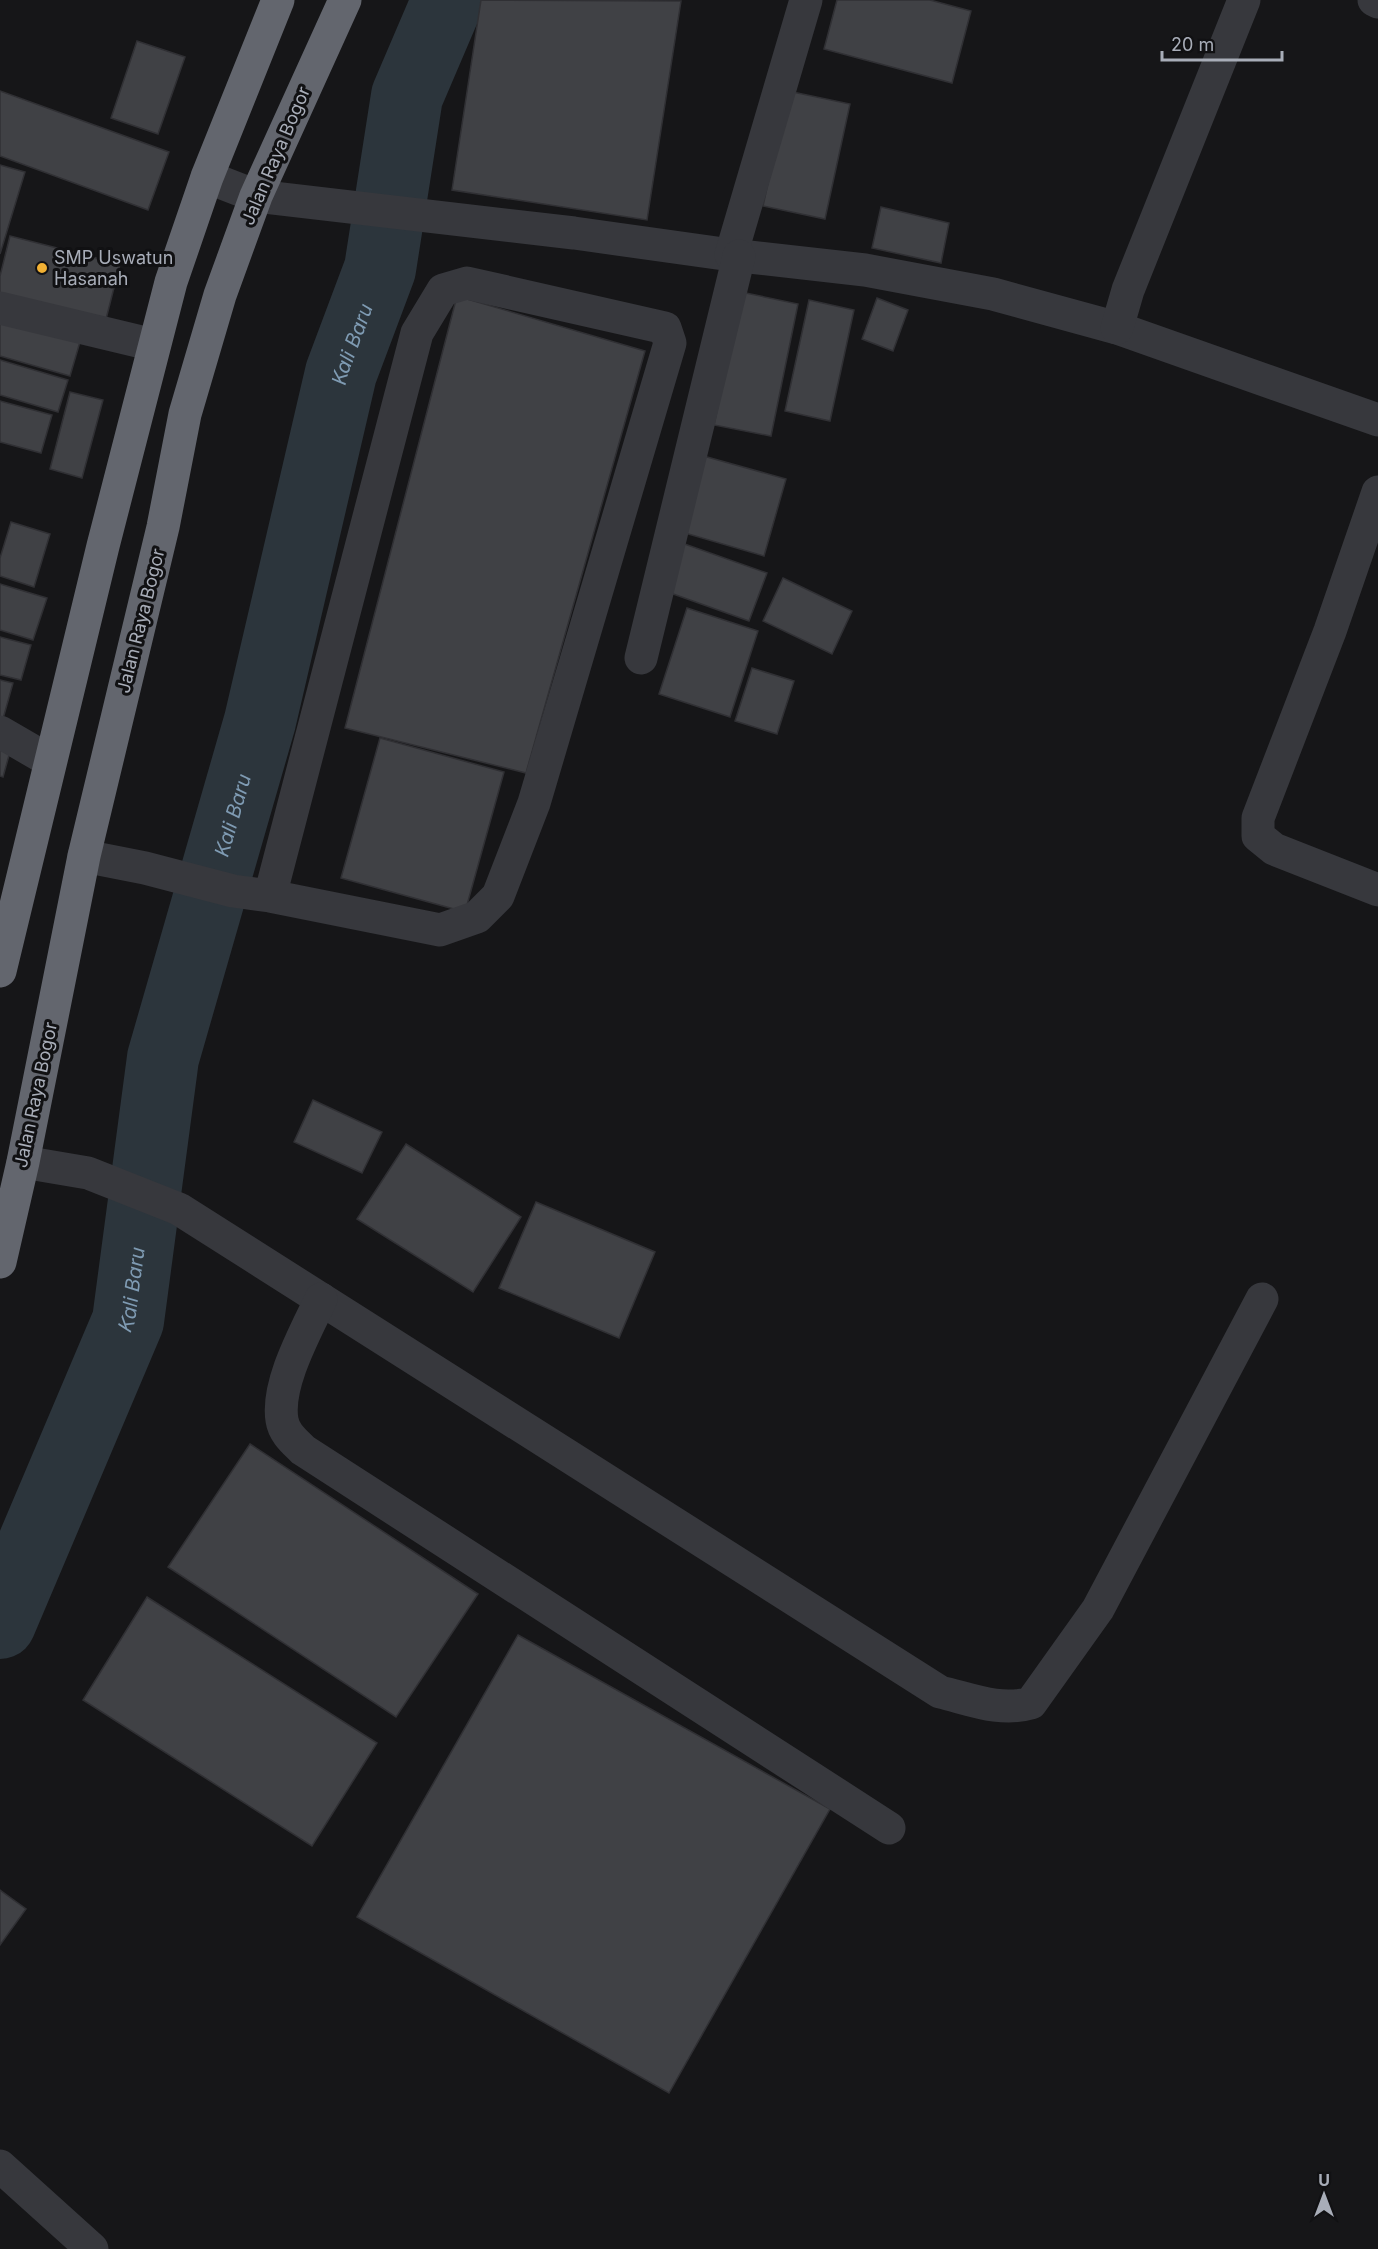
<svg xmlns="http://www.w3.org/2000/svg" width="1378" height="2249" viewBox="0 0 1378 2249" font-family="Inter,sans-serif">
  <rect width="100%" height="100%" fill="#161618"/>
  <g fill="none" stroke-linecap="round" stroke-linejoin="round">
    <path stroke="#2c353c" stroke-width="72" id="s1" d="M0,1623L128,1321L163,1058L260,721L341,373L380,269L407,96L448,0"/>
  </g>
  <g fill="#404145" stroke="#303034" stroke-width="1.5">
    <path d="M481,0L681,1L647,220L452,190Z"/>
    <path d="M837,0H930L971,11L952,83L824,49Z"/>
    <path d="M137,41L185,57L158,134L111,118Z"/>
    <path d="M0,91L169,152L148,210L0,156Z"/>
    <path d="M788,91L850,104L825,219L763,206Z"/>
    <path d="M0,165L25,172L0,254Z"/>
    <path d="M881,207L949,223L941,263L872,248Z"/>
    <path d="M10,236L120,264L104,327L0,301V276Z"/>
    <path d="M741,292L798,304L771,436L714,425Z"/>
    <path d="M457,296L645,351L526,773L345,728Z"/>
    <path d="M877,298L908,310L893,351L862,339Z"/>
    <path d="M809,300L854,310L830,421L785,411Z"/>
    <path d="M0,312L82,335L70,376L0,356Z"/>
    <path d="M0,360L68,380L58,412L0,395Z"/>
    <path d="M70,392L103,400L82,478L50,469Z"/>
    <path d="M0,401L52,415L41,453L0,442Z"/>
    <path d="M700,455L786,479L764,556L678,531Z"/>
    <path d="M11,522L50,534L34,587L0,576V558Z"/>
    <path d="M679,542L767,573L749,621L662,590Z"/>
    <path d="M783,578L852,611L832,654L763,621Z"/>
    <path d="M0,584L47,598L33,640L0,630Z"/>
    <path d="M687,608L758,631L730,717L659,694Z"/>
    <path d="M0,637L31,645L21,680L0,675Z"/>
    <path d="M752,668L794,681L777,734L735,721Z"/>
    <path d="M0,680L13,683L1,726L0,725Z"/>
    <path d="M380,738L504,772L465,912L341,878Z"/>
    <path d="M0,745L11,748L3,777L0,776Z"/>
    <path d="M313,1100L382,1132L362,1173L294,1142Z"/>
    <path d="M406,1144L521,1217L473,1292L357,1219Z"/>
    <path d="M536,1202L655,1252L619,1338L499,1288Z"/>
    <path d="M250,1444L478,1594L396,1717L168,1567Z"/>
    <path d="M147,1597L377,1743L312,1846L83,1700Z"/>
    <path d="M518,1635L830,1809L669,2093L357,1917Z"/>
    <path d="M0,1890L26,1909L0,1945Z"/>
  </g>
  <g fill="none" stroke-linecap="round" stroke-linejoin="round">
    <g stroke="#37383d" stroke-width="33">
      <path d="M1374,0L1378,2"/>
      <path d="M207,177L256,196L574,233L731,255L865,270L993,294L1117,328L1378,420"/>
      <path d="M731,255L806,0"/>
      <path d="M0,308L154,345"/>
      <path d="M1117,328L1128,290L1244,0"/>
      <path d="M1378,492L1330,631L1258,818V836L1274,849L1378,890"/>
      <path d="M641,658L739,256"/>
      <path d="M0,732L50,761"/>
      <path d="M84,856L145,868L233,891L270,896L440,930L477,917L498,896L534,803L670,343L665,328L467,283L443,290L417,333L270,896"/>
      <path d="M23,1162L88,1173L179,1209L940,1692C970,1699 1000,1712 1031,1703L1098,1609L1262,1299"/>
      <path d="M321,1299C306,1331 276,1384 282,1420C284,1433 294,1441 303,1450L889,1828"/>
      <path d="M0,2166L92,2249"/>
    </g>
    <g stroke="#63666e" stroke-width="33">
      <path d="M0,971L103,546L171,282L207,177L278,0"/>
      <path d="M0,1262L23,1162L84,856L163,527L185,414L220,295L256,196L345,0"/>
    </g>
  </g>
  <circle fill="#f2b134" stroke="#111113" stroke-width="2" cx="42" cy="268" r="6"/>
  <g text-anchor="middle" stroke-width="6" stroke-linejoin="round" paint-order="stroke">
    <g font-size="18" fill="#a8adb8" stroke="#111113">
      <text transform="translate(276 156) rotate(-67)" y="6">Jalan Raya Bogor</text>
      <text transform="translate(141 621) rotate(-76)" y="6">Jalan Raya Bogor</text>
      <text transform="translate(36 1095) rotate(-78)" y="6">Jalan Raya Bogor</text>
    </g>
    <g font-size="18" fill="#a8adb8" stroke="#111113" text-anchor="start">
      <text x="54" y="264">SMP Uswatun<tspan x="54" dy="21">Hasanah</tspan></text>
    </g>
    <g font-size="20" font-style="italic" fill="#7f9bb3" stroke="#111113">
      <text dy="7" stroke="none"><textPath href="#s1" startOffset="1332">Kali Baru</textPath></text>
      <text dy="7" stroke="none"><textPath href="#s1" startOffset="846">Kali Baru</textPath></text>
      <text dy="7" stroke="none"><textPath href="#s1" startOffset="360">Kali Baru</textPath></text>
    </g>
  </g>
  <g transform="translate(1324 2195)" stroke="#111113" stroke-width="4.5" paint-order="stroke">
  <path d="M0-4.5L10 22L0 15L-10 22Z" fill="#a8adb8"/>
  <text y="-9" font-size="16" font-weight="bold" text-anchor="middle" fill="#a8adb8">U</text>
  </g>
  <path d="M1162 51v9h120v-9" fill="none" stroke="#a8adb8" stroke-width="3"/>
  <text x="1171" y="51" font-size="18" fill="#a8adb8" stroke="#111113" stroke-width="4.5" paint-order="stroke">20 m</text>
</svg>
